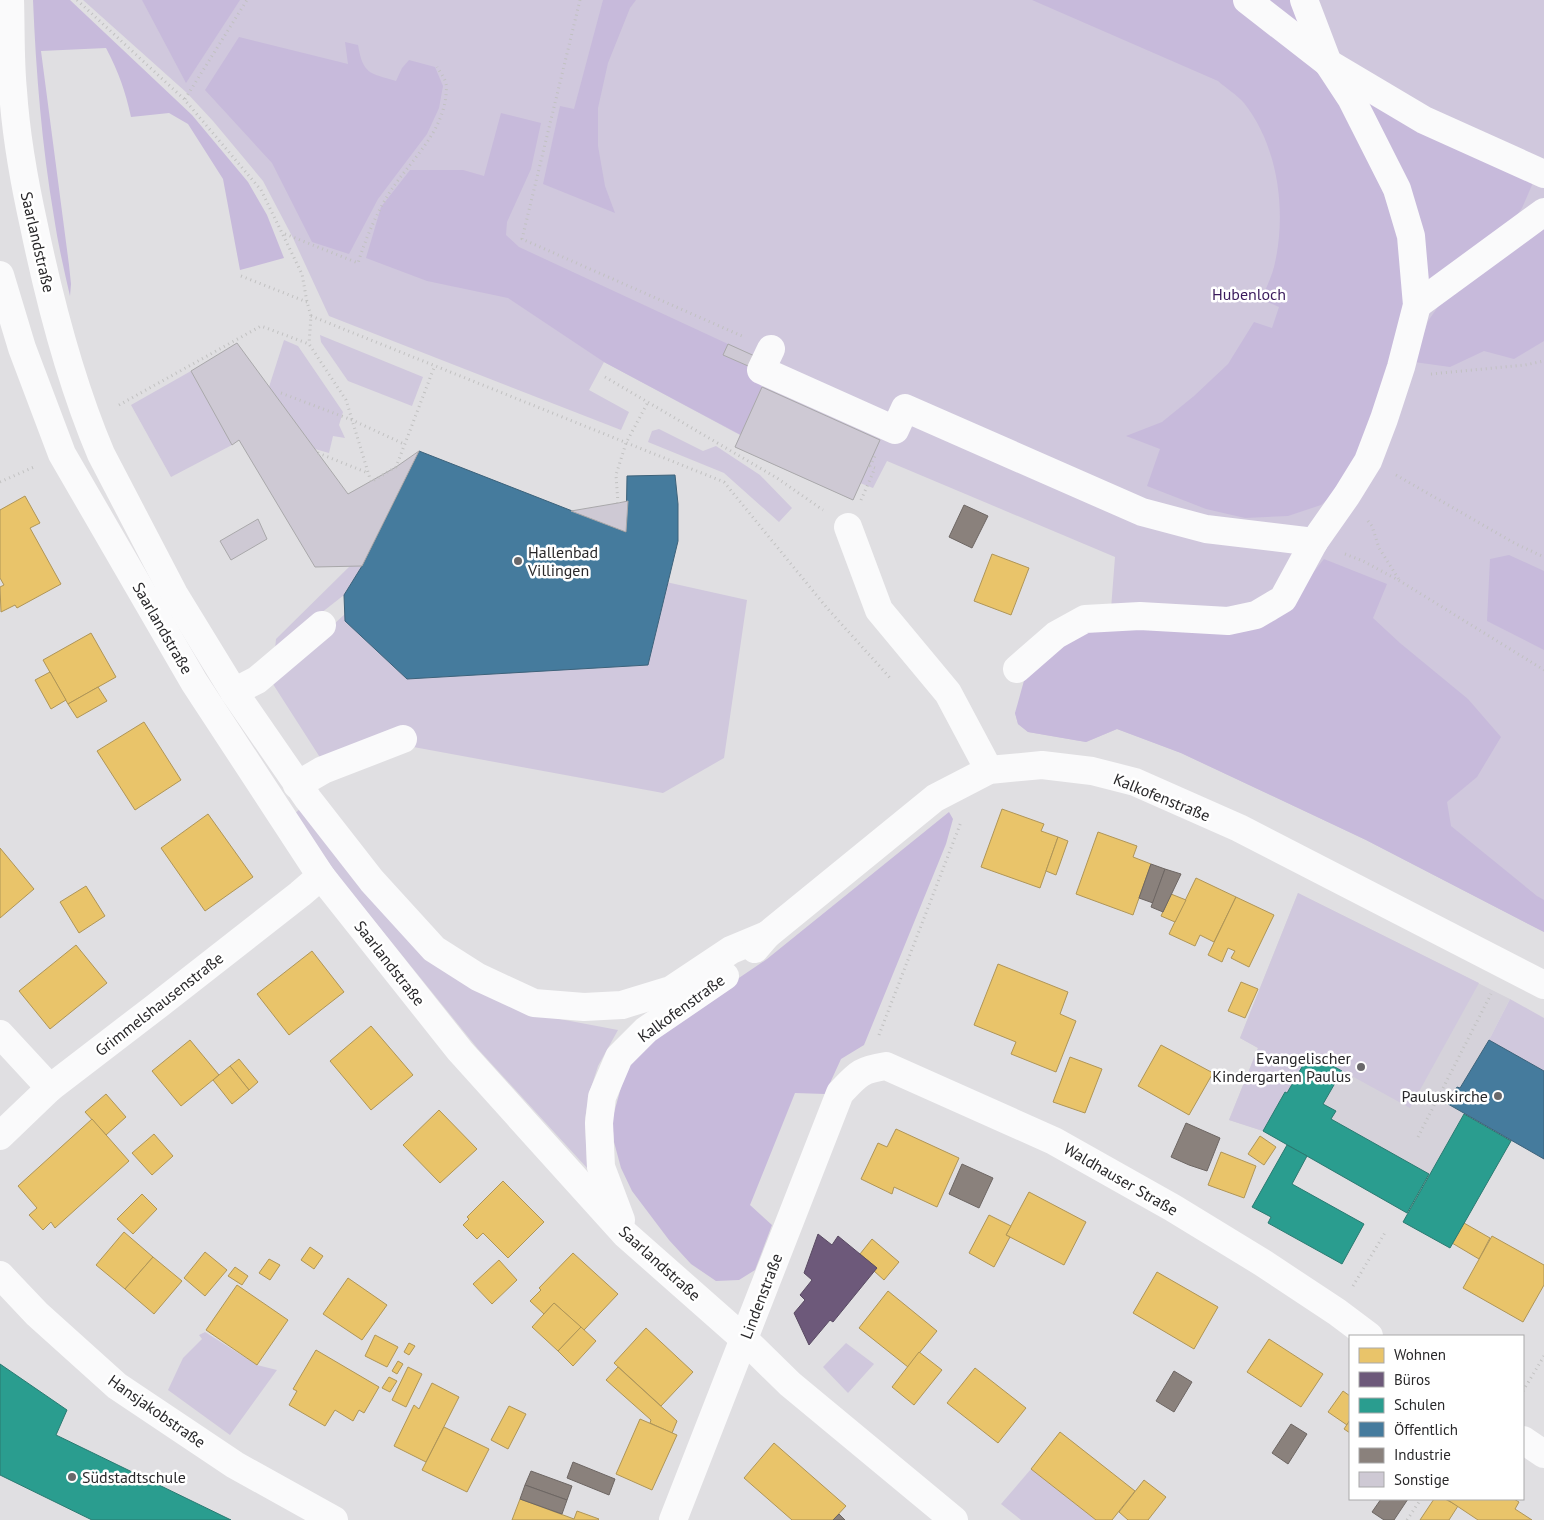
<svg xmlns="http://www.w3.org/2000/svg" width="1544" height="1520" viewBox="0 0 1544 1520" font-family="'PT Sans',sans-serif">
  <rect width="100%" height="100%" fill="#e0dfe2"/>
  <path fill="#d5d2da" d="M1298,893L1510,999L1489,1040L1460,1088L1457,1087L1448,1104L1464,1114L1407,1213L1307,1157L1292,1184L1364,1224L1342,1264L1271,1217L1252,1207L1287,1145L1263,1131L1229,1120L1258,1048L1240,1038Z"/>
  <g fill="#d0c8dd">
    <path d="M83,0H1544V932L1366,840L1181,753L1117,729L1086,742L1028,732L1018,724L1015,713L1111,609L1115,557L887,461L873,488L860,483L853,500L735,447L740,435L604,362L589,390L629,412L621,430L329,316L293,238L263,181L213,121L187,93Z"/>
    <path d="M320,335L423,377L412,406L348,381L321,342Z"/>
    <path d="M284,340L298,346L343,412L339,425L345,438L333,436L329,453L315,449L269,387Z"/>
    <path d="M191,371L232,445L171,477L131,405Z"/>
    <path d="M659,429L703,451L716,446L760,475L792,508L779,522L724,473L648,442L652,431Z"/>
    <path d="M350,566H362L344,595L275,649L276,639Z"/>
    <path d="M666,582L747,600L724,758L663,793L408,746V726L321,759L271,681L345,614Z"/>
    <path d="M300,809L362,890L549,1017L618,1030L598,1066L590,1091L585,1118L587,1168L478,1049L342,881L294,814Z"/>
    <path d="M1298,893L1479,983L1410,1108L1310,1053L1287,1093L1284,1092L1263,1131L1229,1120L1258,1048L1240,1038Z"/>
    <path d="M1510,999L1544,1018V1071L1489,1040Z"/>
    <path d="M205,1332L257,1365L277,1370L230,1435L168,1390L183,1358L202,1339L199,1335Z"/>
    <path d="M846,1343L874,1364L848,1393L823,1367Z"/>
    <path d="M1031,1469L1096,1520H1021L1001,1504Z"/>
  </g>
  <g fill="#c7badb">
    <path d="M33,0H70L192,115L248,182L267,215L284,258L240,270L223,179L188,124L169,113L131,117C125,90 119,73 106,48L41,51L69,265L71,284L70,296C64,270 58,244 54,217C42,146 36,73 33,0Z"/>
    <path d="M142,0H240L186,83Z"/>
    <path d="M603,0H636L630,8L608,63L598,108V146L605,186L615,213L543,184L560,106L574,109Z"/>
    <path d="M1032,0H1236L1323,68L1361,136L1400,236L1404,281L1402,321L1376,419L1337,491L1321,505L1288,516L1245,518L1206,509L1147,486L1160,449L1126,436L1162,422L1194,396L1228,364L1254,322L1272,328L1279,307L1261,299C1266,289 1271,278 1274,267C1287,214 1279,147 1244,103C1237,95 1226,88 1218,81Z"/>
    <path d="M1258,0H1294L1309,40Z"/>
    <path d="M239,37L348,64L345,42L358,45C363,74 369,73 396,81L402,68L409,60L435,67L443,86L439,108L427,134L378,199L349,254L312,242L272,163L205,90Z"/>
    <path d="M1361,92L1535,178L1522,208L1511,224L1429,280L1426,279Z"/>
    <path d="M501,113L541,123L531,169L507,222L506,235L519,247L728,344L723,355L755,369L762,387L741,435L604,362L508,298L427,281L366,258L381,207L410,170H463L484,176Z"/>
    <path d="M1544,229V341L1514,359L1484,351L1450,367L1414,362L1428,321L1440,304L1464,284Z"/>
    <path d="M1509,555L1544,571V650L1487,621L1490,559Z"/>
    <path d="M1324,559L1387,584L1373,618L1400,643L1468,699L1501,737L1477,777L1447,802L1451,826L1537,896L1544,900V932L1366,840L1181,753L1117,729L1086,742L1028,732L1018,724L1015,713L1025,677L1083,631L1128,624L1226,634L1276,620Z"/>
    <path d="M949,812L953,819L946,844L864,1045L841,1059L825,1094L795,1093L750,1205L772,1225L755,1270L739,1280L716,1281L691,1264L669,1240L632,1191L621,1168L614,1142L612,1120L625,1073L641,1047L665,1028L767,959Z"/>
  </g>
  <g fill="#e9c46a" stroke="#af9557">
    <path d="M25,496L40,523L30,528L61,584L17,608L15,605L1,612L0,587L4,585L0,578V510Z"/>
    <path d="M992,554L1029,568L1011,615L974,601Z"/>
    <path d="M91,633L116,677L68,704L43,660Z"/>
    <path d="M50,672L66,700L51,709L35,680Z"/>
    <path d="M98,687L107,701L77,718L68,704Z"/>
    <path d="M144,722L181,780L135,810L97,751Z"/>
    <path d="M1002,809L1044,824L1041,831L1058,837L1040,888L981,867Z"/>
    <path d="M208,814L253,877L205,911L161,848Z"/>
    <path d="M1098,832L1137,846L1133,857L1151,864L1133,915L1076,894Z"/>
    <path d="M1058,837L1068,841L1056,875L1046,871Z"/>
    <path d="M0,848L34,889L0,918Z"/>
    <path d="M1196,878L1236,897L1214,942L1200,935L1195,946L1169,934Z"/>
    <path d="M86,886L105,916L79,933L60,902Z"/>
    <path d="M1171,894L1186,900L1175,922L1161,916Z"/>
    <path d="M1236,897L1274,915L1249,967L1231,958L1235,951L1228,948L1222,962L1208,955Z"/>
    <path d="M76,945L107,983L50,1029L19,991Z"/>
    <path d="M312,951L344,992L289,1035L257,994Z"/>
    <path d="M998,964L1068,992L1060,1014L1076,1021L1056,1072L1011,1054L1016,1042L974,1025Z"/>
    <path d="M1241,982L1258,989L1245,1018L1228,1011Z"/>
    <path d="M371,1026L413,1075L371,1110L330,1061Z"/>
    <path d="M190,1040L219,1075L181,1106L152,1071Z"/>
    <path d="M1161,1045L1213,1073L1189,1115L1138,1086Z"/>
    <path d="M1070,1057L1102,1069L1085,1113L1053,1102Z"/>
    <path d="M239,1059L258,1082L249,1090L230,1066Z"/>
    <path d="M230,1066L249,1090L232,1104L213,1080Z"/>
    <path d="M106,1094L126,1117L106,1135L85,1112Z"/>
    <path d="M439,1110L477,1149L440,1183L403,1145Z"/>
    <path d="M92,1119L129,1161L55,1228L51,1222L43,1230L29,1215L37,1208L18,1186Z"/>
    <path d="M896,1129L959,1158L937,1207L894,1187L892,1194L861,1179L878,1143L887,1147Z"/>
    <path d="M154,1134L173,1156L152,1175L132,1153Z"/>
    <path d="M1260,1136L1276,1147L1264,1165L1248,1154Z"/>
    <path d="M1221,1152L1256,1166L1244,1198L1208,1185Z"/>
    <path d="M503,1181L544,1222L508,1258L483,1233L477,1239L463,1225L469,1219L467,1217Z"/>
    <path d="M1029,1192L1086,1222L1064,1265L1006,1235Z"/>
    <path d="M142,1194L157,1209L133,1234L117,1219Z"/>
    <path d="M989,1215L1011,1226L1006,1235L1010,1237L994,1267L969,1253Z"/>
    <path d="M1464,1223L1490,1238L1479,1259L1452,1243Z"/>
    <path d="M124,1232L153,1257L125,1289L96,1265Z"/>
    <path d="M1492,1236L1544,1265V1285L1523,1322L1463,1288Z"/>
    <path d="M872,1239L899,1262L884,1280L874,1271L877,1268L860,1254Z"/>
    <path d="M310,1247L323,1256L314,1269L301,1260Z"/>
    <path d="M205,1252L227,1270L205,1296L184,1278Z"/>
    <path d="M573,1253L618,1294L584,1330L554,1303L544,1314L530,1301L541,1290L539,1288Z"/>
    <path d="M153,1257L182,1281L154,1314L125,1289Z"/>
    <path d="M269,1259L280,1265L270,1280L259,1273Z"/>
    <path d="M499,1260L517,1280L492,1304L473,1284Z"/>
    <path d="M235,1267L248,1276L242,1285L228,1276Z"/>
    <path d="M1157,1272L1218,1307L1194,1349L1133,1313Z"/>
    <path d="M348,1278L387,1305L362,1340L323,1314Z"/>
    <path d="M237,1285L288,1320L257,1365L206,1330Z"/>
    <path d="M888,1291L937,1331L908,1367L859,1328Z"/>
    <path d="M554,1303L581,1327L558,1351L532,1327Z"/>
    <path d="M581,1327L596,1341L573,1366L558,1351Z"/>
    <path d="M646,1328L693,1372L661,1406L614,1363Z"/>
    <path d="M375,1335L398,1347L387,1367L365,1356Z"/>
    <path d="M1269,1339L1323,1374L1301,1407L1247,1372Z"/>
    <path d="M409,1343L415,1346L409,1355L404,1352Z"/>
    <path d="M316,1350L379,1387L364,1413L359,1410L353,1421L335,1410L325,1426L289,1405L297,1391L293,1389Z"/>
    <path d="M919,1352L942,1370L914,1405L892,1387Z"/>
    <path d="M398,1361L403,1364L397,1374L392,1371Z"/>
    <path d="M408,1367L422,1374L406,1407L392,1400Z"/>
    <path d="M618,1367L677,1421L672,1433L650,1423L651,1420L606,1380Z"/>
    <path d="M975,1368L1026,1408L998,1443L947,1403Z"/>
    <path d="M389,1377L397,1381L390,1392L382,1388Z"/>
    <path d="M432,1383L459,1397L426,1462L394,1446L414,1405L419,1409Z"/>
    <path d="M1343,1391L1350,1396V1420L1347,1425L1328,1412Z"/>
    <path d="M509,1406L526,1414L508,1449L491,1440Z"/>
    <path d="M640,1419L677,1435L652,1490L616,1474Z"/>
    <path d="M1350,1420V1433L1344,1429Z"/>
    <path d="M444,1427L489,1449L467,1492L422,1470Z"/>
    <path d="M1060,1432L1135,1491L1112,1520H1096L1031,1469Z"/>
    <path d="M774,1443L846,1506L833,1520H792L744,1478Z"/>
    <path d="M1144,1480L1166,1497L1148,1520H1128L1119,1512Z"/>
    <path d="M520,1499L574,1519L577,1511L599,1519L598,1520H512Z"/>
    <path d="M1434,1499H1445L1458,1506L1449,1520H1420Z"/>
    <path d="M1449,1499H1514L1519,1502L1515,1509L1532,1520H1478L1448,1500Z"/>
  </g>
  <path fill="#6d597a" stroke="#594a62" d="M818,1234L832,1245L838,1236L877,1268L833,1322L830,1320L809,1345L794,1313L805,1300L800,1295L812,1280L804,1273Z"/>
  <g fill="#2a9d8f" stroke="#2a7a71">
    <path d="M1310,1053L1342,1071L1323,1104L1336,1111L1331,1119L1429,1174L1407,1213L1263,1131L1285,1092L1287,1093Z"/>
    <path d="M1464,1114L1511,1141L1450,1248L1403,1222Z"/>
    <path d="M1287,1145L1307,1156L1292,1184L1364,1224L1342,1264L1268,1223L1271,1217L1252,1207Z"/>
    <path d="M0,1364L67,1410L56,1435L231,1520H92L0,1475Z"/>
  </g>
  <g fill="#457b9d" stroke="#3d627a">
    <path d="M419,451L626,532L627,476L675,475L678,504V541L648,665L407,679L345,621L344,595L362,566Z"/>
    <path d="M1489,1040L1544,1071V1159L1448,1104L1457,1087L1460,1088Z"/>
  </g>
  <g fill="#8a817c" stroke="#6d6663">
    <path d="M964,505L988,516L972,548L949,537Z"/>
    <path d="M1151,864L1165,869L1153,903L1139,898Z"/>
    <path d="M1165,869L1181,874L1163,912L1151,907Z"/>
    <path d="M1186,1123L1220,1138L1207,1171L1189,1165L1171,1157Z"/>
    <path d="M962,1164L993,1178L979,1208L949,1194Z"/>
    <path d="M1174,1371L1192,1382L1174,1412L1156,1401Z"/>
    <path d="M1291,1424L1307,1434L1288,1464L1272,1453Z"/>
    <path d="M573,1462L615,1479L609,1495L567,1478Z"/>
    <path d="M531,1471L572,1486L567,1500L525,1485Z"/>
    <path d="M525,1485L567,1500L562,1514L520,1499Z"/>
    <path d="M1381,1499H1408L1394,1520H1384L1372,1512Z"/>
    <path d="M839,1514L845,1520H833Z"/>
  </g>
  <g fill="#cec9d4" stroke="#a9a8aa">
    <path d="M237,343L348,494L396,467L419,451L362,566L315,567L239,440L232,445L191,371Z"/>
    <path d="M728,344L759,358L755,369L723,355Z"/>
    <path d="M762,387L880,440L853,500L735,447Z"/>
    <path d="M628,501L626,532L571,511L618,503Z"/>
    <path d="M258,519L267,539L231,560L220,541Z"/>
  </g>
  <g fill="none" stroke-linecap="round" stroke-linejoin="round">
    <g stroke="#c1c1c1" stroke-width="3" stroke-dasharray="1 4" stroke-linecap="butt">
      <path d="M77,0L184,99L261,190L302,274L307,302L311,316L309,344"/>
      <path d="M580,0L522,239L742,336"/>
      <path d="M185,99L247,0"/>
      <path d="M285,234L358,263C365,241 373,221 385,200C404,166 442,137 446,95C446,92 447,87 446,84C445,78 440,72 437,67"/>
      <path d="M241,276L307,302"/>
      <path d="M311,316L724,482L827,608L892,680"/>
      <path d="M1431,374L1525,365L1544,361"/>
      <path d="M605,377L777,478L823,510"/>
      <path d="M281,393L352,420L404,444"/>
      <path d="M119,405L261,326L309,344L346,400L371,482L396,467L435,365"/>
      <path d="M318,453L368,473"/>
      <path d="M1396,475L1516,544L1544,557"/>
      <path d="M0,482L34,467"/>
      <path d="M861,500L875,468L870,466L875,456"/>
      <path d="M618,503L616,475L626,443L648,402"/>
      <path d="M1368,521L1372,526L1379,548L1400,581"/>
      <path d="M1345,554L1363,561L1400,581L1544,670"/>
      <path d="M879,1035L961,822"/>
      <path d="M1418,1137L1491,994"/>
      <path d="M1353,1286L1386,1231"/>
      <path d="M1523,1391L1544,1356"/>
      <path d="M1407,1520L1421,1499"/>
    </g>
    <g stroke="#fafafb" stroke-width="28">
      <path d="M10,0C11,30 10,61 13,91C16,136 24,181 34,226C50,303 70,381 101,454L174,594L234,692L308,799L372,881L434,949L478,977L534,1003L584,1007L622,1005L671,990L731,950L767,935"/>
      <path d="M1247,0L1328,63L1424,120L1544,174"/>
      <path d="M0,275L22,348L62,454L194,682L321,876L460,1051L625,1234L744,1339L790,1384L954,1520"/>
      <path d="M1417,305L1544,212"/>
      <path d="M771,349L761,370L895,430L905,408L1142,512L1206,529L1314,542"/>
      <path d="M848,527L879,610L948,693L989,770"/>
      <path d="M1017,669L1056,635L1085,619L1140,616L1228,621L1256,615L1283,599L1314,542L1347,495L1368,461L1384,419L1401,367L1417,305L1411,236L1397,189L1351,98L1328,63L1304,0"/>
      <path d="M234,692L257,680L322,625"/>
      <path d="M297,785L323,770L403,739"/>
      <path d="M755,949L767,935L935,798L989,770L1042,765L1092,771L1135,782L1239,828L1544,985"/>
      <path d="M0,1034L50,1088"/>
      <path d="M0,1136L50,1088L153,1009L300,894L321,876"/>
      <path d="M621,1220L601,1167L599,1123L602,1097L619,1057L646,1030L725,976"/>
      <path d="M0,1275L37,1314L117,1386L235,1465L334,1520"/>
      <path d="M1523,1440L1544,1454"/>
      <path d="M673,1520L840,1093C858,1074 860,1070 886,1066L1054,1141L1173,1208L1263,1263L1337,1312L1369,1336"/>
    </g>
  </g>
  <g fill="#69686a" stroke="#fff" stroke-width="2">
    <circle cx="518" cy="561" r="5"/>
    <circle cx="1361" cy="1067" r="5"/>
    <circle cx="1498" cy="1096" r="5"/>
    <circle cx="72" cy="1477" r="5"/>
  </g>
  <g text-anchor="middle" stroke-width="5" stroke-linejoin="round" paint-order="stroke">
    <g font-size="16" fill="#29282a" stroke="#fff">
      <text transform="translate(38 242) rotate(77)" y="6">Saarlandstraße</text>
      <text transform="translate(163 628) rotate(60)" y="6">Saarlandstraße</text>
      <text transform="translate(1162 797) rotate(22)" y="6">Kalkofenstraße</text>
      <text transform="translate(390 963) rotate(52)" y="6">Saarlandstraße</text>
      <text transform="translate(159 1004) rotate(-38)" y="6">Grimmelshausenstraße</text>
      <text transform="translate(681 1008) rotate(-36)" y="6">Kalkofenstraße</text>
      <text transform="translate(1121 1179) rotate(30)" y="6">Waldhauser Straße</text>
      <text transform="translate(660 1263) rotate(42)" y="6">Saarlandstraße</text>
      <text transform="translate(761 1296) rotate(-69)" y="6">Lindenstraße</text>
      <text transform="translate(157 1411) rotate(35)" y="6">Hansjakobstraße</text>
    </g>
    <g font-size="16" fill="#3a1a5c" stroke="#fff">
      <text x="1249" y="300">Hubenloch</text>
    </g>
    <g font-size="16" fill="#29282a" stroke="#fff" text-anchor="start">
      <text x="528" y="558">Hallenbad<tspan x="528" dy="18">Villingen</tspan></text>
      <text x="1351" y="1064" text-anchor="end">Evangelischer<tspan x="1351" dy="18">Kindergarten Paulus</tspan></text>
      <text x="1488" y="1102" text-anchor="end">Pauluskirche</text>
      <text x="82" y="1483">Südstadtschule</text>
    </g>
  </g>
  <rect x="1349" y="1335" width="175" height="165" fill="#ffffff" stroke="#a9a9aa"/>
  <rect x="1359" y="1348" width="25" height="15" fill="#e9c46a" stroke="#a9a9aa"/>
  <text x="1394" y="1360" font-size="15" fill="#29282a">Wohnen</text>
  <rect x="1359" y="1372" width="25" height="15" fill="#6d597a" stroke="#a9a9aa"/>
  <text x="1394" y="1385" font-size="15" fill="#29282a">Büros</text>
  <rect x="1359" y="1398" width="25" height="15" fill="#2a9d8f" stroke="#a9a9aa"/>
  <text x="1394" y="1410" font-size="15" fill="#29282a">Schulen</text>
  <rect x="1359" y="1422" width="25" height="15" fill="#457b9d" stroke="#a9a9aa"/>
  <text x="1394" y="1435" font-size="15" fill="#29282a">Öffentlich</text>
  <rect x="1359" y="1448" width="25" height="15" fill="#8a817c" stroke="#a9a9aa"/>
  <text x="1394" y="1460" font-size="15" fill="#29282a">Industrie</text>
  <rect x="1359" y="1472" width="25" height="15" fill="#cec9d4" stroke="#a9a9aa"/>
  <text x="1394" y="1485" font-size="15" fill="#29282a">Sonstige</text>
</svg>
